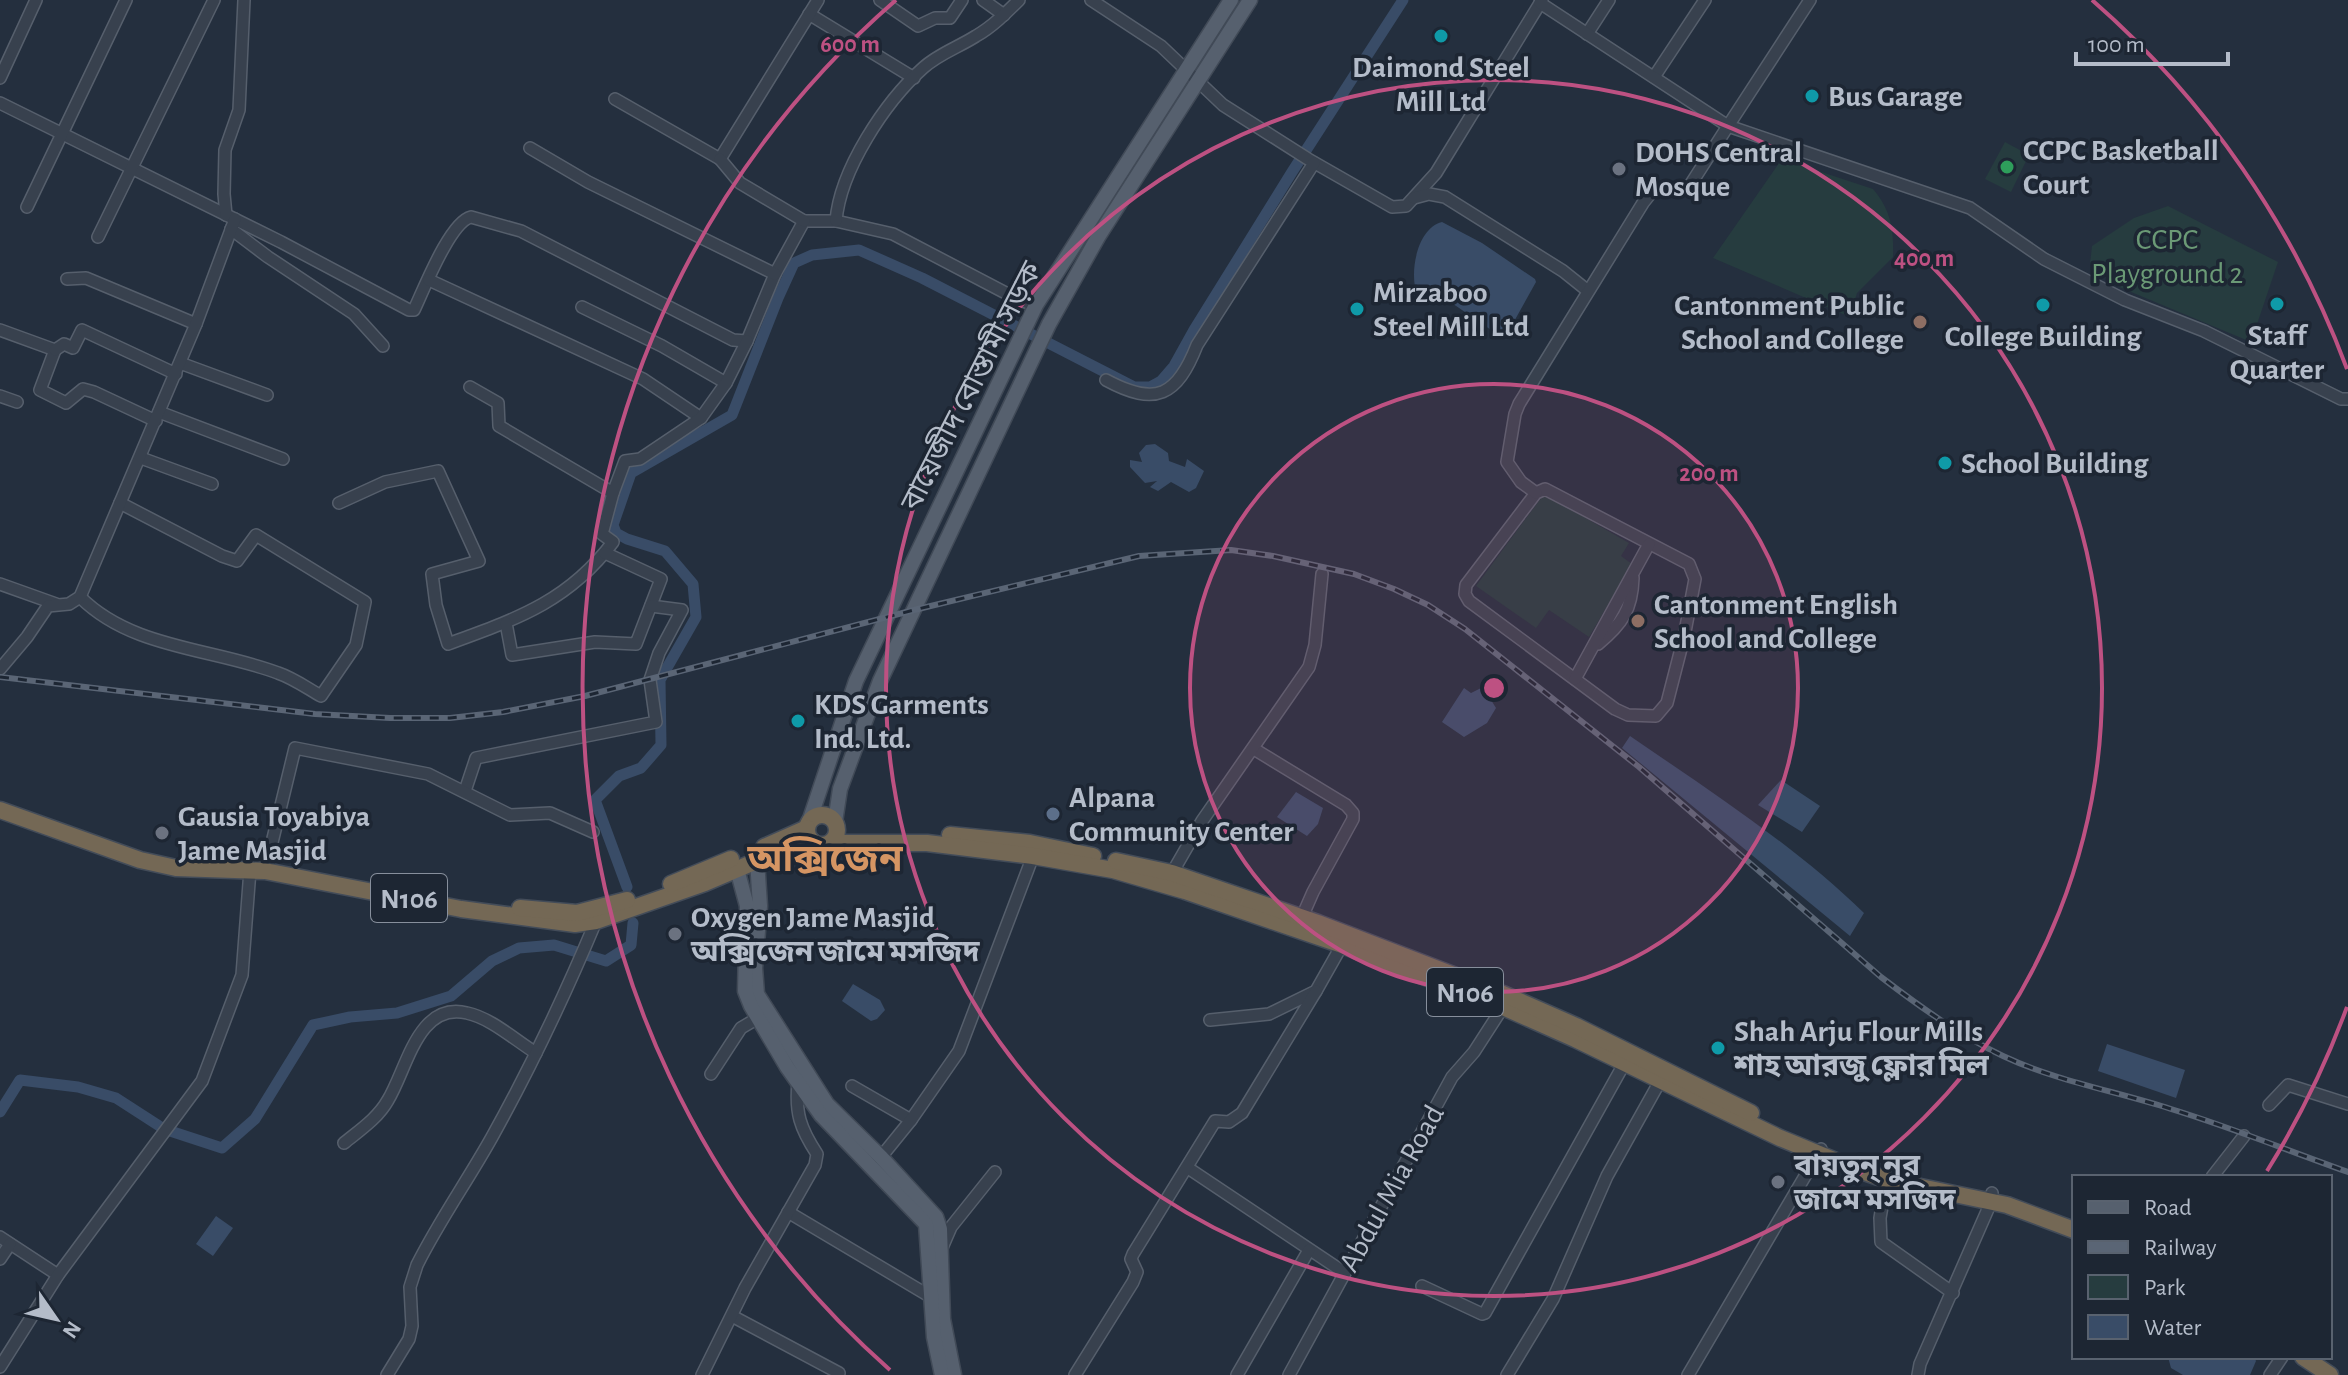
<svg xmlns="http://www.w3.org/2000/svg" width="2348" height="1375" viewBox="0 0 2348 1375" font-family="'Alegreya Sans','Noto Sans Bengali',sans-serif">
  <rect width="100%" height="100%" fill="#242f3e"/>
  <g fill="#263c3f">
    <path d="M2005,142L2029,155L2011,192L1985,179Z"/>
    <path d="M1782,159L1873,189C1891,210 1894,230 1893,257L1857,293L1850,317L1713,258Z"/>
    <path d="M2168,206L2278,262L2251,342L2112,284L2090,264L2092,246L2134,218Z"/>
    <path d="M1544,494L1629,543L1621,556L1632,564L1589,637L1549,610L1536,628L1476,586Z"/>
  </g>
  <g fill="#394c67">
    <path d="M1442,222L1482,243L1535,279L1536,282L1507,334H1497L1443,297L1434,300L1415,286C1411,265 1419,228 1442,222Z"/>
    <path d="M1155,444L1168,453L1169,461L1185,467L1187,459L1204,471L1196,488L1189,492L1171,482L1158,491L1150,487L1157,481L1145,483L1130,467V460L1142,462L1139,453L1146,445Z"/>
    <path d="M1483,687L1496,708L1487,723L1464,737L1442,722L1464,688L1471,693Z"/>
    <path d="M1630,736C1710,791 1794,845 1864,913L1850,936L1622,748Z"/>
    <path d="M1781,780L1820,806L1802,832L1758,805Z"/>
    <path d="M1296,792L1323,808L1318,824L1307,836L1277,817Z"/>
    <path d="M853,984L880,1000L885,1010L877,1019L871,1021L842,1001Z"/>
    <path d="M2107,1044L2185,1070L2176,1098L2098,1071Z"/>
    <path d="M216,1216L233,1228L213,1256L196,1244Z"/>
    <path d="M2168,1357H2254L2256,1361L2250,1375H2183L2171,1368Z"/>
  </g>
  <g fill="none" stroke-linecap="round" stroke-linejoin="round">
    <g stroke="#394c67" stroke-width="11">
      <path d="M627,887L595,800L619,776L641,768L661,745L660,680L696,617L693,584L665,551L627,539L616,533L613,525L631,473L732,415L778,298L794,263L812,255L859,250L922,278L1134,387H1150L1161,381L1174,366L1194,330L1292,172L1403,0"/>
      <path d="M0,1112L20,1080L78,1087L116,1098L164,1129L222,1148L255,1119L313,1025L350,1017L397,1013L451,996L492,961L519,948L554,945L606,961L631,945L633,923"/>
    </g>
    <g stroke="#565f6c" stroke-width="14">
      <g id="minor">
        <path d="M880,0L918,26L935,18H950L962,0"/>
        <path d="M983,0L1004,15"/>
        <path d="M1091,0L1161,46L1223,105L1308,159L1392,207L1406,206L1436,173L1542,0"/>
        <path d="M1810,0L1728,126L1970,208L2044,259L2125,300L2204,331L2341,399H2348"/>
        <path d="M809,14L914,78"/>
        <path d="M1587,34L1609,0"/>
        <path d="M1654,77L1705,0"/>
        <path d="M0,78L36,0"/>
        <path d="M615,99L720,159L818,0"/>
        <path d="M0,103L281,242L409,310H414C424,289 450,222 471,217L521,231L733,340L747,341L775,274L804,221H836L893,234L1019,300L1036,305"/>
        <path d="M530,148L588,182L775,274"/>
        <path d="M720,159L740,183L804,221"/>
        <path d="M1414,198L1429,194L1445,197L1563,271L1588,291"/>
        <path d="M27,207L126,0"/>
        <path d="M226,215L224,194L225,150L239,110L244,0"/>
        <path d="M836,221C840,170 885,102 923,68C938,54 959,47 976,36C992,27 1006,13 1019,0"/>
        <path d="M231,229L268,257L354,314L383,346"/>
        <path d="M98,237L214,0"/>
        <path d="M67,279L86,278L196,324"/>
        <path d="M429,280L643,379L701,418"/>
        <path d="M582,307L662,346L726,383"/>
        <path d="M0,330L55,350L40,390L66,403L83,389L94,392L156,421"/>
        <path d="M55,350L64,344L73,348L82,330L176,374"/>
        <path d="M180,363L267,395"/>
        <path d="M1106,380C1156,407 1177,396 1197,345L1314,163"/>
        <path d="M470,387L498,403L499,426L613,493"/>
        <path d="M0,396L17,402"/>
        <path d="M159,412L283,459"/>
        <path d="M141,458L212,484"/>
        <path d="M1545,489L1689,564L1695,579L1684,637L1667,703L1656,716L1628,715L1615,709L1469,601L1465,594L1466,585L1536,493Z"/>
        <path d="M1536,493L1521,482L1507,462L1515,414L1519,404L1643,203L1655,188L1687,190L1728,126L1540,3"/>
        <path d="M339,503L385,482L438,471L479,561L432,574L436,605L448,644C516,619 568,602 613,542L602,534L613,493L625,461L640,459L701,418L726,383L747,341"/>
        <path d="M0,584L56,604"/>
        <path d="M80,597C132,649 212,648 278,673C293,678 307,688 321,696L356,645L365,602L256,535L237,561L222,556L120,503"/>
        <path d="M506,623L512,655L595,642L636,644L661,579L605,553"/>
        <path d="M1598,644C1622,624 1632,610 1633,578"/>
        <path d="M0,669L27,637L48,606L69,604L80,597L196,324L235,219"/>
        <path d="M1575,679L1649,544"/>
        <path d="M1254,749L1346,805L1353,813V819L1313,892L1302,917"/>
        <path d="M465,791L476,758L656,722L650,680L659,653L682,610L651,606"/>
        <path d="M267,863L295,748L428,774L510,815L550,813L593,832"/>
        <path d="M1172,873L1202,821L1309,667L1315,645L1322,574"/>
        <path d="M1210,1020L1269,1014L1316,991L1342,945"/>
        <path d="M711,1074L741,1028L758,1018"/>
        <path d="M852,1086L911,1120"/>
        <path d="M2269,1105L2288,1085L2348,1104"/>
        <path d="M344,1143C360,1130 378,1118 388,1100C407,1069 418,1001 467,1013C491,1018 515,1040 536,1053"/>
        <path d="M881,1157L911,1120L959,1051L1033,856"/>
        <path d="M1188,1168L1345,1273"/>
        <path d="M1887,1177L1880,1218L1881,1242L1953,1293"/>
        <path d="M2212,1177L2244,1136"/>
        <path d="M788,1212L931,1297"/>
        <path d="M0,1237L58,1275"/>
        <path d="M941,1250L951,1227L995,1172"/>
        <path d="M0,1259L10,1244"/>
        <path d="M1422,1286L1482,1314L1485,1313L1624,1064"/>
        <path d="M732,1316L839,1373"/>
        <path d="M0,1367L58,1275L202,1081L242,975L250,870"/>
        <path d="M387,1375L409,1339L412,1326L410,1287L417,1265C439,1221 468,1180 492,1137C531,1067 565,995 596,921"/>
        <path d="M702,1375L745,1288L815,1165L817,1154C800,1128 795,1113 798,1082"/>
        <path d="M1075,1375L1133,1282L1137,1272L1131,1259L1133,1254L1215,1121L1229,1122L1242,1113L1316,991"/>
        <path d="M1237,1375L1309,1250"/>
        <path d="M1289,1375L1452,1077L1474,1052L1503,1007"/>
        <path d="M1507,1375L1553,1299L1607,1176L1664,1074"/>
        <path d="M1688,1375L1821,1149"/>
        <path d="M1918,1375L1920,1364L1988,1209L1992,1193"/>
        <path d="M2270,1375L2282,1357"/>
      </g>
    </g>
    <g stroke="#414a57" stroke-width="17">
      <g id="major">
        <path d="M809,822L856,681L1036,305L1231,0"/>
        <path d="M835,822L840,789L880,681L1049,324L1098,237L1250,0"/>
        <path d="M757,860L760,906L755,968L757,994L827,1104L881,1157L936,1217L940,1229L943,1319L954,1375"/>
        <path d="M737,869L747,906L745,991L751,1006L787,1067L821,1115L926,1224L934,1337L942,1375"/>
      </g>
    </g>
    <g stroke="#434c59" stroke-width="19">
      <g id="highway">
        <path d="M0,810L140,860L176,868L265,871L461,909L575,924L596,921L705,883L787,848L813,842"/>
        <circle cx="822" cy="830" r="15"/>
        <path d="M950,835L1030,843L1093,856"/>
        <path d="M830,843H927L1033,856L1113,870L1185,891L1342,945L1503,1007L1575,1039L1780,1138L1853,1168L1887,1180L2007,1205L2074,1230"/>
        <path d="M764,847L807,828"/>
        <path d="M1116,861L1172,873L1318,923L1503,994L1576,1026L1751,1113"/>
        <path d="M671,884L731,859"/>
        <path d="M520,908L577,913L627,900"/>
        <path d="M2303,1357L2330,1375"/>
      </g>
    </g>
    <use href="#minor" stroke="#38414e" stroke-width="11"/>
    <use href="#major" stroke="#56606e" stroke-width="14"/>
    <use href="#highway" stroke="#746855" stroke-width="16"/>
    <g stroke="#5a6575" stroke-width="6">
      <path id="rail" d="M0,677L315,714L390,718H450L503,712L585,696L914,610L1139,556L1231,550L1273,556L1354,574L1394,589L1428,605L1465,629L1639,767L1881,977C1919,1006 1959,1035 2003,1056C2056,1081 2115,1091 2171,1109C2230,1127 2289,1151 2348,1172"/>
    </g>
    <use href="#rail" stroke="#1d2633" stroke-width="3" stroke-dasharray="9" stroke-linecap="butt"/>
  </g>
  <circle cx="1494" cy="688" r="304" fill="#bd5182" fill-opacity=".12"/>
  <g fill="none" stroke="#bd5182" stroke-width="4">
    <circle cx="1494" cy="688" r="304"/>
    <circle cx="1494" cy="688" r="608"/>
    <path d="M2347 1007A911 911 0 0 1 2267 1171M890 1370A911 911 0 0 1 896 0M2092 0A911 911 0 0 1 2347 369"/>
  </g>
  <g fill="#0f9aa8" stroke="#1d2633" stroke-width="3">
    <circle cx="1441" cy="36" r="8"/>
    <circle cx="1812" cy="96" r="8"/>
    <circle cx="2277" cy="304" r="8"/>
    <circle cx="2043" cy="305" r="8"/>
    <circle cx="1357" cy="309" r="8"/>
    <circle cx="1945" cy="463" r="8"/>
    <circle cx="798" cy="721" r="8"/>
    <circle cx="1718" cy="1048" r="8"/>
  </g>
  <circle fill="#2e9e5b" stroke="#1d2633" stroke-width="3" cx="2007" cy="167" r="8"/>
  <g fill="#6b7280" stroke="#1d2633" stroke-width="3">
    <circle cx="1619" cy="169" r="8"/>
    <circle cx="162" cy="833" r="8"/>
    <circle cx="675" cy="934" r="8"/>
    <circle cx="1778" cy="1182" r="8"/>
  </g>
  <g fill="#8d6e63" stroke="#1d2633" stroke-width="3">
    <circle cx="1920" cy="322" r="8"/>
    <circle cx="1638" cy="621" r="8"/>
  </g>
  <circle fill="#5c6f8a" stroke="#1d2633" stroke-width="3" cx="1053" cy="814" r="8"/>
  <g text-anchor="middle" stroke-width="7" stroke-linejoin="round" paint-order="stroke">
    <g fill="#1d2633" stroke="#878f9c" stroke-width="2">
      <rect x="371" y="874" width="76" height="48" rx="6"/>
      <rect x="1427" y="968" width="76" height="48" rx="6"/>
    </g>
    <g font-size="28" font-weight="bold" fill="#b4bcc9">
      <text x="409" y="908">N106</text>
      <text x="1465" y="1002">N106</text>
    </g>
    <g font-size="30" font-weight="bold" fill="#b4bcc9" stroke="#1d2633" text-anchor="start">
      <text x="1441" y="77" text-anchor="middle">Daimond Steel<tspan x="1441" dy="34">Mill Ltd</tspan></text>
      <text x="1828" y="106">Bus Garage</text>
      <text x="2023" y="160">CCPC Basketball<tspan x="2023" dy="34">Court</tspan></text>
      <text x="1635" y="162">DOHS Central<tspan x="1635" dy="34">Mosque</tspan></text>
      <text x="1373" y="302">Mirzaboo<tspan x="1373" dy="34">Steel Mill Ltd</tspan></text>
      <text x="1904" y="315" text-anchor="end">Cantonment Public<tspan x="1904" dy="34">School and College</tspan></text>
      <text x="2277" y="345" text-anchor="middle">Staff<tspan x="2277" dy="34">Quarter</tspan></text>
      <text x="2043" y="346" text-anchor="middle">College Building</text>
      <text x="1961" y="473">School Building</text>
      <text x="1654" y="614">Cantonment English<tspan x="1654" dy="34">School and College</tspan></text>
      <text x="814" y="714">KDS Garments<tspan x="814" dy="34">Ind. Ltd.</tspan></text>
      <text x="1069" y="807">Alpana<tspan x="1069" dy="34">Community Center</tspan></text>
      <text x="178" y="826">Gausia Toyabiya<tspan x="178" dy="34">Jame Masjid</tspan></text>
      <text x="691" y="927">Oxygen Jame Masjid<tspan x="691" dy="34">অক্সিজেন জামে মসজিদ</tspan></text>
      <text x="1734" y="1041">Shah Arju Flour Mills<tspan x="1734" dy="34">শাহ আরজু ফ্লোর মিল</tspan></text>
      <text x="1794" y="1175">বায়তুন্ নুর<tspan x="1794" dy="34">জামে মসজিদ</tspan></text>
    </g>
    <g font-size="30" fill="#6b9a76" stroke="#1d2633">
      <text x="2167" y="249">CCPC<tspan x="2167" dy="34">Playground 2</tspan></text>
    </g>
    <g font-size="30" fill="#b4bcc9" stroke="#1d2633">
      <text transform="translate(971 386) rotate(-63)" y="10">বায়েজীদ বোস্তামী সড়ক</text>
      <text transform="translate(1391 1188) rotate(-61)" y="10">Abdul Mia Road</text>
    </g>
    <g font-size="38" font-weight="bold" fill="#d59563" stroke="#1d2633">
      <text x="825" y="871">অক্সিজেন</text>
    </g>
  </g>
  <circle cx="1494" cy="688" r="12" fill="#bd5182" stroke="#1d2633" stroke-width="4"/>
  <g font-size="24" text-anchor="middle" font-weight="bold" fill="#bd5182" stroke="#1d2633" stroke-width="7" stroke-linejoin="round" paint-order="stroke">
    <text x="850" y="52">600 m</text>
    <text x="1924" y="266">400 m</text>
    <text x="1709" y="481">200 m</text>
  </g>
  <rect x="2072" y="1175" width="260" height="184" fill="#1d2633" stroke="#59626f" stroke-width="2"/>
  <rect x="2088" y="1201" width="40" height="12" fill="#56606e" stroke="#59626f" stroke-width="2"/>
  <text x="2144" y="1215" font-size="24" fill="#b4bcc9">Road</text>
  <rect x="2088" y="1241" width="40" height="12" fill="#5a6575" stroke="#59626f" stroke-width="2"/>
  <text x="2144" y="1255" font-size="24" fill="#b4bcc9">Railway</text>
  <rect x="2088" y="1275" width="40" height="24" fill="#263c3f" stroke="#59626f" stroke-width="2"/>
  <text x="2144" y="1295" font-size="24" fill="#b4bcc9">Park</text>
  <rect x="2088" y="1315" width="40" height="24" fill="#394c67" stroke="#59626f" stroke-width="2"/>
  <text x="2144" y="1335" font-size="24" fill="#b4bcc9">Water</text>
  <g transform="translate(56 1319) rotate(124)" stroke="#1d2633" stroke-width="6" paint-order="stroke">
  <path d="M0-6L14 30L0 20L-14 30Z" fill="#b4bcc9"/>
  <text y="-12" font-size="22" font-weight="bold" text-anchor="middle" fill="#b4bcc9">N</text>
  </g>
  <path d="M2076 52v12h152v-12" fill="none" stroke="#b4bcc9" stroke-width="4"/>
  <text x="2088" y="52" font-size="24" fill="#b4bcc9" stroke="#1d2633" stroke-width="6" paint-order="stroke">100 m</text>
</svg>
